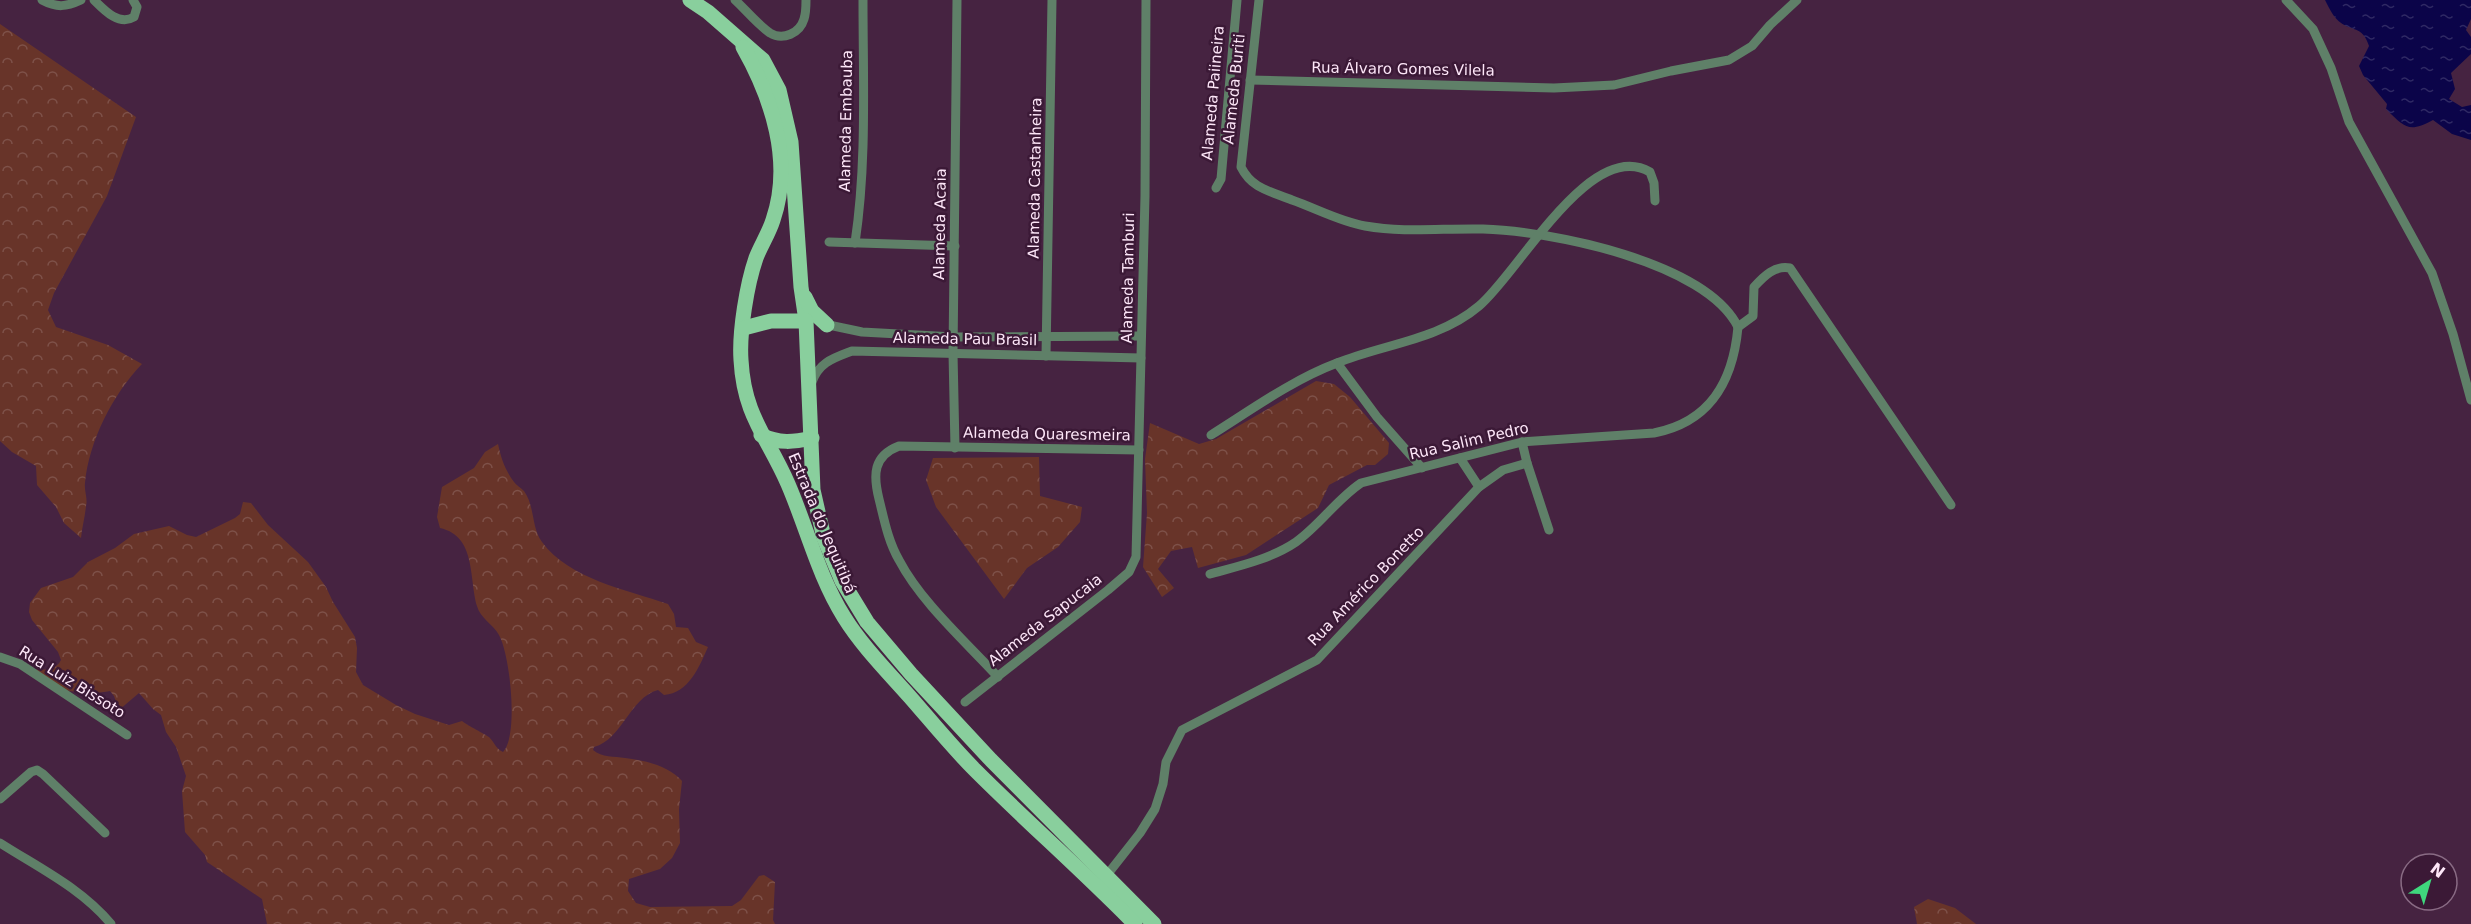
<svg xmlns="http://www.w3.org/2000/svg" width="2471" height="924" viewBox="0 0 2471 924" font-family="'DejaVu Sans',sans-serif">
  <defs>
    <pattern id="forest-crowns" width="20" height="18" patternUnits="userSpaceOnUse" patternTransform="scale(1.5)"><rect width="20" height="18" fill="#683429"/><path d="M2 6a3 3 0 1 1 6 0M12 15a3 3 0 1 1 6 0" fill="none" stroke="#7e5149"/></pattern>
    <pattern id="water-ripples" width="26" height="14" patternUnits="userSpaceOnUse" patternTransform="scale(1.5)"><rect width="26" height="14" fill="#0b0449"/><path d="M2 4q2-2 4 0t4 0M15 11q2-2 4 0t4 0" fill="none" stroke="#2f2964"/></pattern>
  </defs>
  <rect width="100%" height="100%" fill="#462341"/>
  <g fill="url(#forest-crowns)">
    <path d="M0,24L136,117L107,196L54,293L48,310L56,327L108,345L142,364C113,394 89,441 85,483C84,491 88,499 86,506C85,517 82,527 81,538L64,523L56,507L37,485L36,466L12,452L0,441Z"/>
    <path d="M1316,381L1334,384L1350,397L1389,443L1388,454L1375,465H1367L1329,485L1318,508L1246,555L1198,568L1192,547L1171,551L1158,569L1174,588L1162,597L1143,567L1147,513L1145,459L1150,423L1199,444L1216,439Z"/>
    <path d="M498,444C501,458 505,470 514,482C516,485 521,488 524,491C535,506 531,527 542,542C569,579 627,590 668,604L674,614L676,627L688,628L696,642L708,647C699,667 689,693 664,695L658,690C629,698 623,739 594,747L593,750C602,758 614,756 625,758C644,760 669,766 682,781L679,809L680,843L672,858L660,869L629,879L628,891L636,903L650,907L732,906L741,900L759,876L764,875L775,882L773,920L775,924H267L262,899L207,862L205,855L185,832L182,791L186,776L176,747L166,732L161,715L153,709L139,693L119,710L114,696L110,691C93,695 62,692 46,684C39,680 32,674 26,670C38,669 55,673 61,660L58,652L32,620L29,612L30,603L41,588L73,577L88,562L115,548L134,534L169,526L187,535L196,537L235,518L240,514L243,502L251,503L268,525L308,562L326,587L333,602L355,637L357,648L356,672L363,685L396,705L415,714L449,725L462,721C468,726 485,734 489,737C495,743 495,748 503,752C519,736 510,654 499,635C493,624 480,618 477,606C469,577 476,536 440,528L437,517L442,487L474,468L485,452Z"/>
    <path d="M1039,457L1040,496L1082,507L1080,522L1058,547L1027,568L1004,599L936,507L926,480L933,458Z"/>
    <path d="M1928,899L1955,908L1976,924H1917L1914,907Z"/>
  </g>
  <path fill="url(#water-ripples)" d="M2325,0H2471V19L2466,30L2471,37V54L2451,73L2455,89L2449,99L2462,107L2471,105V140L2452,134L2433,120C2409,133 2405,128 2386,109L2387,104L2363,75L2359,66L2369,46C2364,31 2359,31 2346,26C2335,21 2330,10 2325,0Z"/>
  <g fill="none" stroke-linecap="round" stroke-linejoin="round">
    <g stroke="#5f8068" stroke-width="9">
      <path d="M42,0C57,8 66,7 81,0"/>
      <path d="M94,0C105,11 119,26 134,17L137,7L133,0"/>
      <path d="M735,0C746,10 757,24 770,33C783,41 800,33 804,19C806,13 806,6 806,0"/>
      <path d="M1259,0L1241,167C1252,189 1270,191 1292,200C1315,208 1341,222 1365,226C1405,233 1443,228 1483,229C1551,231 1706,262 1738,327"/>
      <path d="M2286,0L2313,29L2331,68L2349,122L2432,273L2453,334L2471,400"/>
      <path d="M1250,80L1554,88L1614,85L1671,71L1729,60L1752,46L1770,25L1797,0"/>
      <path d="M1216,188L1221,179L1237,0"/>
      <path d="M829,242L955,246"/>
      <path d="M855,243C867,163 863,81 863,0"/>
      <path d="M824,324L862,332L954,337L1141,336"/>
      <path d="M1738,327L1753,316L1754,287C1764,276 1775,265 1790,268L1951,505"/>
      <path d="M1046,356L1052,0"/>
      <path d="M1337,363L1377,417L1422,468"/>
      <path d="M812,382C819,362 834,358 852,351L1141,358"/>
      <path d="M1211,435C1251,410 1292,380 1337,363C1384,344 1439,340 1479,306C1518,274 1590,137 1650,172L1654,183L1655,201"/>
      <path d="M1522,442L1527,463L1549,530"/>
      <path d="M955,448L953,353L957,0"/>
      <path d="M1460,458L1479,487"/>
      <path d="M1210,574C1239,566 1271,559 1296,542C1320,525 1336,500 1361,483L1522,442L1654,433C1710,422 1733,382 1738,327"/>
      <path d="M0,657L20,664L127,735"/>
      <path d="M998,677C965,641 921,602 899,560C888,541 884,519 879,499C873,475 873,456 899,446L1139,450"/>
      <path d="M965,702L1108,590L1129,572L1136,557L1145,196L1146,0"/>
      <path d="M0,799L31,772L37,770L43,774L105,833"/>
      <path d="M0,843C39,868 81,888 111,924"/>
      <path d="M1107,875L1140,833L1155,809L1163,784L1166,762L1182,730L1317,660L1479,487L1503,470L1527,463"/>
    </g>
    <g stroke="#89cf9d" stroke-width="15">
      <path d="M690,0L708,12L763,60L779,90L791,142L801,287L806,321L813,490L824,538L842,581L867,622L911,674L991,760L1154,924"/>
      <path d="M743,47C772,98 793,162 773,220C769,233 761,245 756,258C747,284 739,332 741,360C744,416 767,436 788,484C807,528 818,575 844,617C862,646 887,671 910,697C931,721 952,747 975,770C1027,822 1083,871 1135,924"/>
      <path d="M805,297L812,311L827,325"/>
      <path d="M744,328L771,321H806"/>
      <path d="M761,435C779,444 794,442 812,438"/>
    </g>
  </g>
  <g text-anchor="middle" stroke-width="5" stroke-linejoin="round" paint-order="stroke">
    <g font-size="15" fill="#fde6f8" stroke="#3b1936">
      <text transform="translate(1403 69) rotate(1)" y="5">Rua Álvaro Gomes Vilela</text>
      <text transform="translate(1234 89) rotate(-84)" y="5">Alameda Buriti</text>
      <text transform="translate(1213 93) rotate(-85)" y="5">Alameda Paiineira</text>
      <text transform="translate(846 121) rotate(-89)" y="5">Alameda Embauba</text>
      <text transform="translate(1035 178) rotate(-89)" y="5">Alameda Castanheira</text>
      <text transform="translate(940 224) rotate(-89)" y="5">Alameda Acaia</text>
      <text transform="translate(1128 278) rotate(-89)" y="5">Alameda Tamburi</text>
      <text transform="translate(965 339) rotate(1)" y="5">Alameda Pau Brasil</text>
      <text transform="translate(1047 434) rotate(1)" y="5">Alameda Quaresmeira</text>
      <text transform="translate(1469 441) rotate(-13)" y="5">Rua Salim Pedro</text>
      <text transform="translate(822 523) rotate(67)" y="5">Estrada do Jequitibá</text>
      <text transform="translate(1366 586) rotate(-46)" y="5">Rua Américo Bonetto</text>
      <text transform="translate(1045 620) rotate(-38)" y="5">Alameda Sapucaia</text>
      <text transform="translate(72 682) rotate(32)" y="5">Rua Luiz Bissoto</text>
    </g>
  </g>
  <g transform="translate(2429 882) rotate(37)"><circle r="28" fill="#3b1936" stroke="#896b84" stroke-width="1.5"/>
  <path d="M0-4.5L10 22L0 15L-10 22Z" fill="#3fd77d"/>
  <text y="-9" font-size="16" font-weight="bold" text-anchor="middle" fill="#fde6f8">N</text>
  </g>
</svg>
